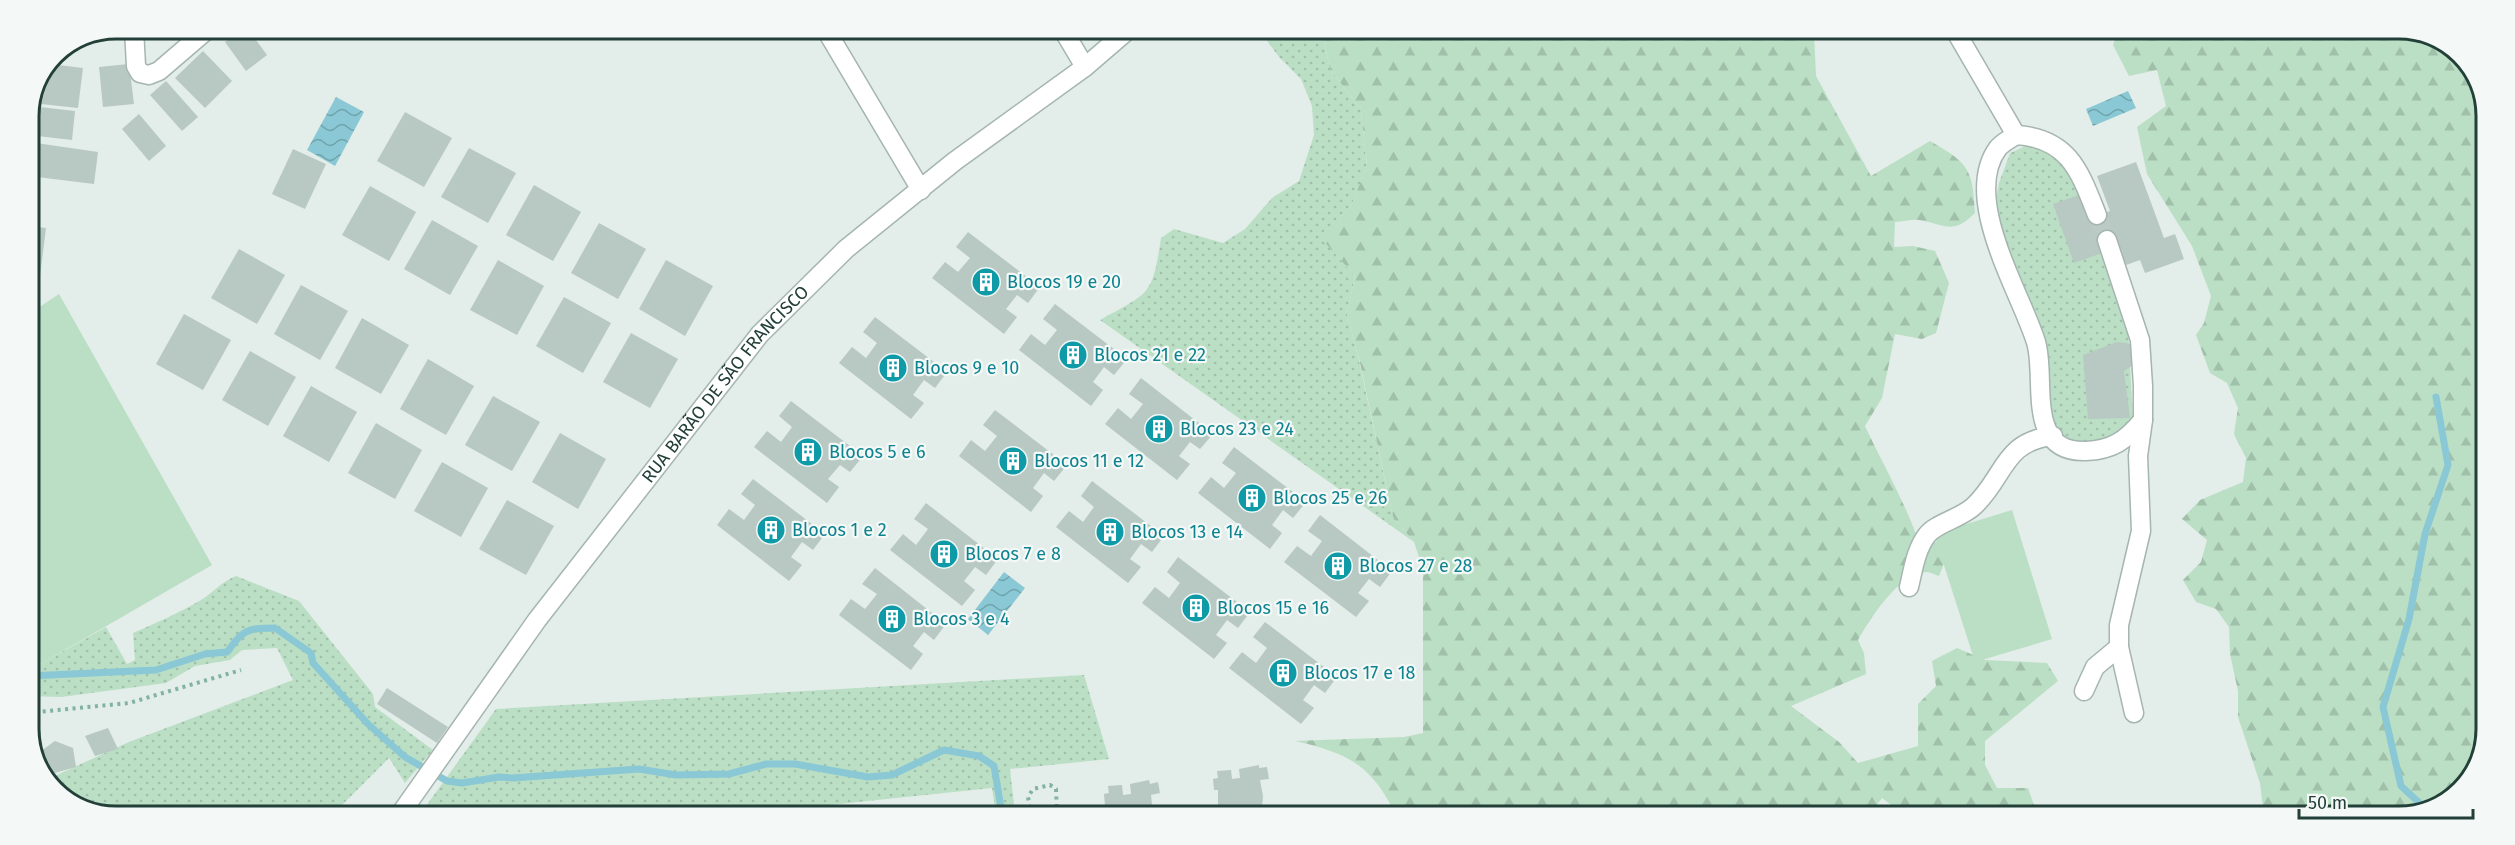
<svg xmlns="http://www.w3.org/2000/svg" width="2515" height="845" viewBox="0 0 2515 845" font-family="'Fira Sans',sans-serif">
  <defs>
    <pattern id="grass-dots" width="8" height="8" patternUnits="userSpaceOnUse" patternTransform="scale(1.5)"><rect width="8" height="8" fill="#bbdfc5"/><path d="M2 2h.1M6 6h.1" fill="none" stroke="#a0c0aa" stroke-width="1.8" stroke-linecap="round"/></pattern>
    <pattern id="forest-firs" width="22" height="20" patternUnits="userSpaceOnUse" patternTransform="scale(1.5)"><rect width="22" height="20" fill="#bbdfc5"/><path d="M5 1l3.5 6h-7zM16 11l3.5 6h-7z" fill="#a0c0aa"/></pattern>
    <pattern id="water-waves" width="16" height="10" patternUnits="userSpaceOnUse" patternTransform="scale(1.5)"><rect width="16" height="10" fill="#89c8d4"/><path d="M0 5q4-4 8 0t8 0" fill="none" stroke="#70a4ad"/></pattern>
  </defs>
  <rect width="100%" height="100%" fill="#e3ede9"/>
  <g fill="url(#grass-dots)">
    <path d="M1260,31H1322L1330,69L1361,110L1367,167L1351,206L1320,236L1355,276L1347,314L1358,356L1393,517L1414,542L1100,320C1150,292 1152,297 1161,238L1174,229L1223,243L1245,229L1272,198L1299,181L1314,135L1312,106L1301,79L1279,57Z"/>
    <path d="M2030,144L2061,155L2082,194L2128,329L2133,418L2127,430L2095,445L2060,438L2047,409L2043,335L2035,311L2010,259L1994,208L1999,183L2010,153Z"/>
    <path d="M236,576L299,601L373,694L375,707L433,750L405,783L389,758L335,812H88L47,783L46,780L129,742L293,680L277,648L242,650L230,660L195,666L166,683L61,697L29,696V655L37,666L106,627L127,664L135,660L133,633C156,623 179,613 201,600C214,592 221,582 236,576Z"/>
    <path d="M1084,675L1109,759L1010,769L1015,814H996L992,788L752,813H421L496,709Z"/>
  </g>
  <g fill="url(#forest-firs)">
    <path d="M1322,31L1814,32L1816,76L1871,176L1930,141C1968,163 1973,168 1975,213C1952,236 1945,224 1919,220C1912,219 1903,222 1895,222L1894,247L1913,246L1935,251L1949,283L1936,333L1922,339L1895,334L1882,398L1865,426C1882,463 1903,498 1917,537L1951,546L1939,576C1936,575 1930,572 1926,572C1898,574 1870,619 1858,640L1864,653L1866,674L1791,706L1839,742L1858,763L1918,746V704L1936,686L1932,661L1957,648L1985,660L2047,663L2058,681L1985,741V765L1997,788H2028L2036,811L2028,816H1906L1882,798L1869,815H1396C1371,764 1347,753 1295,741L1404,737L1423,733V569L1414,542L1393,517L1360,363L1347,314L1355,276L1319,236L1351,206L1367,166L1361,110L1330,69Z"/>
    <path d="M2117,32L2427,33L2468,62L2486,110L2482,757L2452,799L2400,816H2264L2260,783L2238,717V691L2230,654L2229,627L2216,609L2196,602L2183,580L2201,562L2207,540L2182,519L2200,500L2243,482L2246,458L2234,434L2238,408L2227,383L2210,373L2196,335L2204,323L2211,296L2192,246L2147,174L2137,127L2166,106L2157,70L2129,76L2113,45Z"/>
  </g>
  <g fill="#bbdfc5">
    <path d="M59,294L212,565L37,666L29,655V314Z"/>
    <path d="M2012,510L2052,639L1975,662L1934,534Z"/>
  </g>
  <g fill="url(#water-waves)">
    <path d="M2128,91L2136,108L2093,126L2086,109Z"/>
    <path d="M336,97L364,112L335,166L307,150Z"/>
    <path d="M1004,572L1025,588L988,635L968,619Z"/>
  </g>
  <g fill="none" stroke-linecap="round" stroke-linejoin="round">
    <g stroke="#89c8d4" stroke-width="7">
      <path d="M29,676L156,670L205,654L227,652C244,630 245,628 275,628L311,653L313,663L368,724L405,757L447,781L462,783L499,777L513,778L639,769L676,775L729,774L766,764H795L868,777L892,775L944,750L979,756L994,766L1002,814"/>
      <path d="M2425,808L2401,786L2383,707L2409,619L2425,534L2448,465L2436,397"/>
    </g>
  </g>
  <g fill="#b8c8c2">
    <path d="M149,29H172L155,39Z"/>
    <path d="M243,29H248L267,55L246,71L225,42Z"/>
    <path d="M203,51L232,81L205,108L175,78Z"/>
    <path d="M50,64L83,68L78,108L32,103Z"/>
    <path d="M129,64L134,104L103,107L99,67Z"/>
    <path d="M166,81L198,117L182,131L150,95Z"/>
    <path d="M31,106L75,111L72,140L29,135Z"/>
    <path d="M405,112L452,138L424,187L377,161Z"/>
    <path d="M139,114L166,146L149,161L122,129Z"/>
    <path d="M29,142L98,152L94,184L29,176Z"/>
    <path d="M469,148L516,173L488,223L441,197Z"/>
    <path d="M293,149L326,164L305,209L272,194Z"/>
    <path d="M2136,162L2164,238L2175,234L2184,259L2145,273L2140,260L2126,265L2116,237L2101,242L2105,252L2074,263L2053,204L2082,194L2091,218L2110,211L2097,176Z"/>
    <path d="M534,185L581,212L553,261L506,235Z"/>
    <path d="M370,186L416,212L389,261L342,235Z"/>
    <path d="M432,220L478,246L450,295L404,269Z"/>
    <path d="M599,223L646,249L618,299L571,273Z"/>
    <path d="M29,226L46,228L40,276L29,275Z"/>
    <path d="M968,232L1040,287L1028,303L1017,295L1006,309L1017,317L1004,334L932,278L945,262L958,272L970,258L956,247Z"/>
    <path d="M239,249L285,275L257,324L211,298Z"/>
    <path d="M498,260L544,286L517,335L470,310Z"/>
    <path d="M666,260L713,286L685,336L639,309Z"/>
    <path d="M301,285L348,311L320,360L274,334Z"/>
    <path d="M564,297L611,323L583,373L536,346Z"/>
    <path d="M1055,304L1127,359L1114,375L1104,367L1093,382L1103,390L1091,406L1019,350L1031,334L1045,345L1057,330L1043,319Z"/>
    <path d="M184,314L231,340L203,390L156,364Z"/>
    <path d="M875,317L947,372L935,388L924,380L913,395L924,403L911,419L839,363L852,347L866,358L877,343L863,332Z"/>
    <path d="M362,318L409,345L381,394L335,368Z"/>
    <path d="M631,333L678,359L650,408L603,382Z"/>
    <path d="M2117,342L2132,344L2133,365L2124,371L2130,418L2088,419L2083,355Z"/>
    <path d="M250,351L296,377L268,426L222,400Z"/>
    <path d="M428,359L474,386L446,435L400,409Z"/>
    <path d="M1141,378L1213,434L1200,449L1190,442L1179,456L1190,464L1177,480L1105,424L1118,408L1131,419L1143,404L1129,394Z"/>
    <path d="M311,386L357,412L329,462L283,436Z"/>
    <path d="M493,396L540,422L512,471L465,445Z"/>
    <path d="M791,401L863,456L850,472L840,465L828,479L839,487L827,503L754,447L767,431L781,442L792,427L779,416Z"/>
    <path d="M995,410L1067,465L1054,481L1044,473L1033,488L1043,496L1031,512L959,456L971,440L985,451L997,436L983,425Z"/>
    <path d="M376,423L422,450L395,499L348,473Z"/>
    <path d="M560,433L606,459L578,509L532,482Z"/>
    <path d="M1234,447L1306,502L1293,518L1283,510L1272,525L1282,533L1270,549L1198,493L1211,477L1224,488L1236,473L1222,463Z"/>
    <path d="M442,462L488,488L461,537L414,511Z"/>
    <path d="M753,479L825,534L813,550L802,542L791,557L802,565L789,581L717,525L729,509L744,520L755,505L741,494Z"/>
    <path d="M1092,481L1164,536L1152,552L1141,544L1130,559L1141,567L1128,583L1056,527L1069,511L1083,522L1094,507L1081,496Z"/>
    <path d="M507,500L554,526L526,575L479,549Z"/>
    <path d="M926,503L998,559L986,575L975,567L964,581L975,590L962,606L890,550L903,534L916,545L928,529L914,519Z"/>
    <path d="M1320,515L1392,571L1380,587L1369,579L1358,593L1369,601L1356,617L1284,562L1297,546L1311,556L1322,541L1308,531Z"/>
    <path d="M1178,557L1250,612L1238,628L1227,620L1216,635L1227,643L1214,659L1142,603L1155,587L1169,598L1180,583L1167,572Z"/>
    <path d="M875,568L946,624L934,640L924,632L913,646L923,654L911,670L839,615L851,599L865,609L877,594L862,584Z"/>
    <path d="M1265,622L1337,677L1325,693L1314,685L1303,700L1314,708L1301,724L1229,668L1242,652L1256,663L1267,648L1253,637Z"/>
    <path d="M387,688L448,727L437,743L377,704Z"/>
    <path d="M108,728L118,749L95,756L85,736Z"/>
    <path d="M55,741L73,748L76,767L51,774L41,751Z"/>
    <path d="M1259,765V768L1267,767L1269,779L1260,780L1263,796L1262,808L1273,807V814H1218V790H1214L1213,779L1218,778L1217,771L1231,770L1232,779L1240,778L1239,769Z"/>
    <path d="M1149,780L1150,784L1158,782L1160,793L1151,795L1153,814H1110L1109,805L1105,806L1104,794L1109,793L1108,786L1122,785L1123,795L1131,794L1130,784Z"/>
  </g>
  <g fill="none" stroke-linecap="round" stroke-linejoin="round">
    <path stroke="#bccac6" stroke-width="18" stroke-dasharray="18 9" stroke-linecap="butt" d="M2097,215L2107,240"/>
    <g stroke="#a5b5b0" stroke-width="21">
      <g id="minor">
        <path d="M134,29L136,66L140,73L149,75L159,71L208,29"/>
        <path d="M826,30L921,190"/>
        <path d="M1063,30L1085,67"/>
        <path d="M1956,32L2016,135"/>
        <path d="M2097,215C2080,172 2069,138 2016,135C2010,139 2003,142 1998,148C1961,198 2020,291 2036,342C2047,378 2024,453 2086,451C2113,450 2126,440 2143,420"/>
        <path d="M2107,240L2140,340L2143,386V420L2138,456L2141,531L2119,625V647L2134,713"/>
        <path d="M1909,587C1913,570 1916,549 1927,535C1936,523 1960,519 1974,506C2005,477 2003,441 2053,436"/>
        <path d="M2084,691L2095,667L2119,647"/>
        <path id="s1" d="M401,813L537,620L760,334L846,249L955,161L1085,67L1128,30"/>
      </g>
    </g>
    <g stroke="#82b2a4" stroke-width="4" stroke-dasharray="3 4.5" stroke-linecap="butt">
      <path d="M29,717L38,712L129,703L241,670"/>
      <path d="M1034,814L1030,808L1028,797L1033,789L1050,785L1056,789L1057,814"/>
    </g>
    <use href="#minor" stroke="#fff" stroke-width="18"/>
  </g>
  <defs>
    <g id="building-disc" transform="scale(1.5)"><circle r="9.5" fill="#0f9aa8" stroke="#f4f9f7"/><path d="M-4-6H4V6H1V3H-1V6H-4ZM-2.5-4.3h1.7v1.8h-1.7ZM.8-4.3h1.7v1.8H.8ZM-2.5-1h1.7V.8h-1.7ZM.8-1h1.7V.8H.8Z" fill="#fff"/></g>
  </defs>
  <g fill-rule="evenodd">
    <use href="#building-disc" x="986" y="282"/>
    <use href="#building-disc" x="1073" y="355"/>
    <use href="#building-disc" x="893" y="368"/>
    <use href="#building-disc" x="1159" y="429"/>
    <use href="#building-disc" x="808" y="452"/>
    <use href="#building-disc" x="1013" y="461"/>
    <use href="#building-disc" x="1252" y="498"/>
    <use href="#building-disc" x="771" y="530"/>
    <use href="#building-disc" x="1110" y="532"/>
    <use href="#building-disc" x="944" y="554"/>
    <use href="#building-disc" x="1338" y="566"/>
    <use href="#building-disc" x="1196" y="608"/>
    <use href="#building-disc" x="892" y="619"/>
    <use href="#building-disc" x="1283" y="673"/>
  </g>
  <g text-anchor="middle" stroke-width="4.5" stroke-linejoin="round" paint-order="stroke">
    <g font-size="18" fill="#0d838f" stroke="#f4f9f7" text-anchor="start">
      <text x="1007" y="288">Blocos 19 e 20</text>
      <text x="1094" y="361">Blocos 21 e 22</text>
      <text x="914" y="374">Blocos 9 e 10</text>
      <text x="1180" y="435">Blocos 23 e 24</text>
      <text x="829" y="458">Blocos 5 e 6</text>
      <text x="1034" y="467">Blocos 11 e 12</text>
      <text x="1273" y="504">Blocos 25 e 26</text>
      <text x="792" y="536">Blocos 1 e 2</text>
      <text x="1131" y="538">Blocos 13 e 14</text>
      <text x="965" y="560">Blocos 7 e 8</text>
      <text x="1359" y="572">Blocos 27 e 28</text>
      <text x="1217" y="614">Blocos 15 e 16</text>
      <text x="913" y="625">Blocos 3 e 4</text>
      <text x="1304" y="679">Blocos 17 e 18</text>
    </g>
    <g font-size="18" fill="#223f38" stroke="#f4f9f7">
      <text dy="6" stroke="none"><textPath href="#s1" startOffset="538">RUA BARÃO DE SÃO FRANCISCO</textPath></text>
    </g>
  </g>
  <path d="M0 0H2515V845H0ZM116 39H2399A77 77 0 0 1 2476 116V729A77 77 0 0 1 2399 806H116A77 77 0 0 1 39 729V116A77 77 0 0 1 116 39Z" fill="#f4f9f7" fill-rule="evenodd"/>
  <path fill="none" stroke="#223f38" stroke-width="3" d="M116 39H2399A77 77 0 0 1 2476 116V729A77 77 0 0 1 2399 806H116A77 77 0 0 1 39 729V116A77 77 0 0 1 116 39Z"/>
  <path d="M2299 809v9h174v-9" fill="none" stroke="#223f38" stroke-width="3"/>
  <text x="2308" y="809" font-size="18" fill="#223f38" stroke="#f4f9f7" stroke-width="4.5" paint-order="stroke">50 m</text>
</svg>
